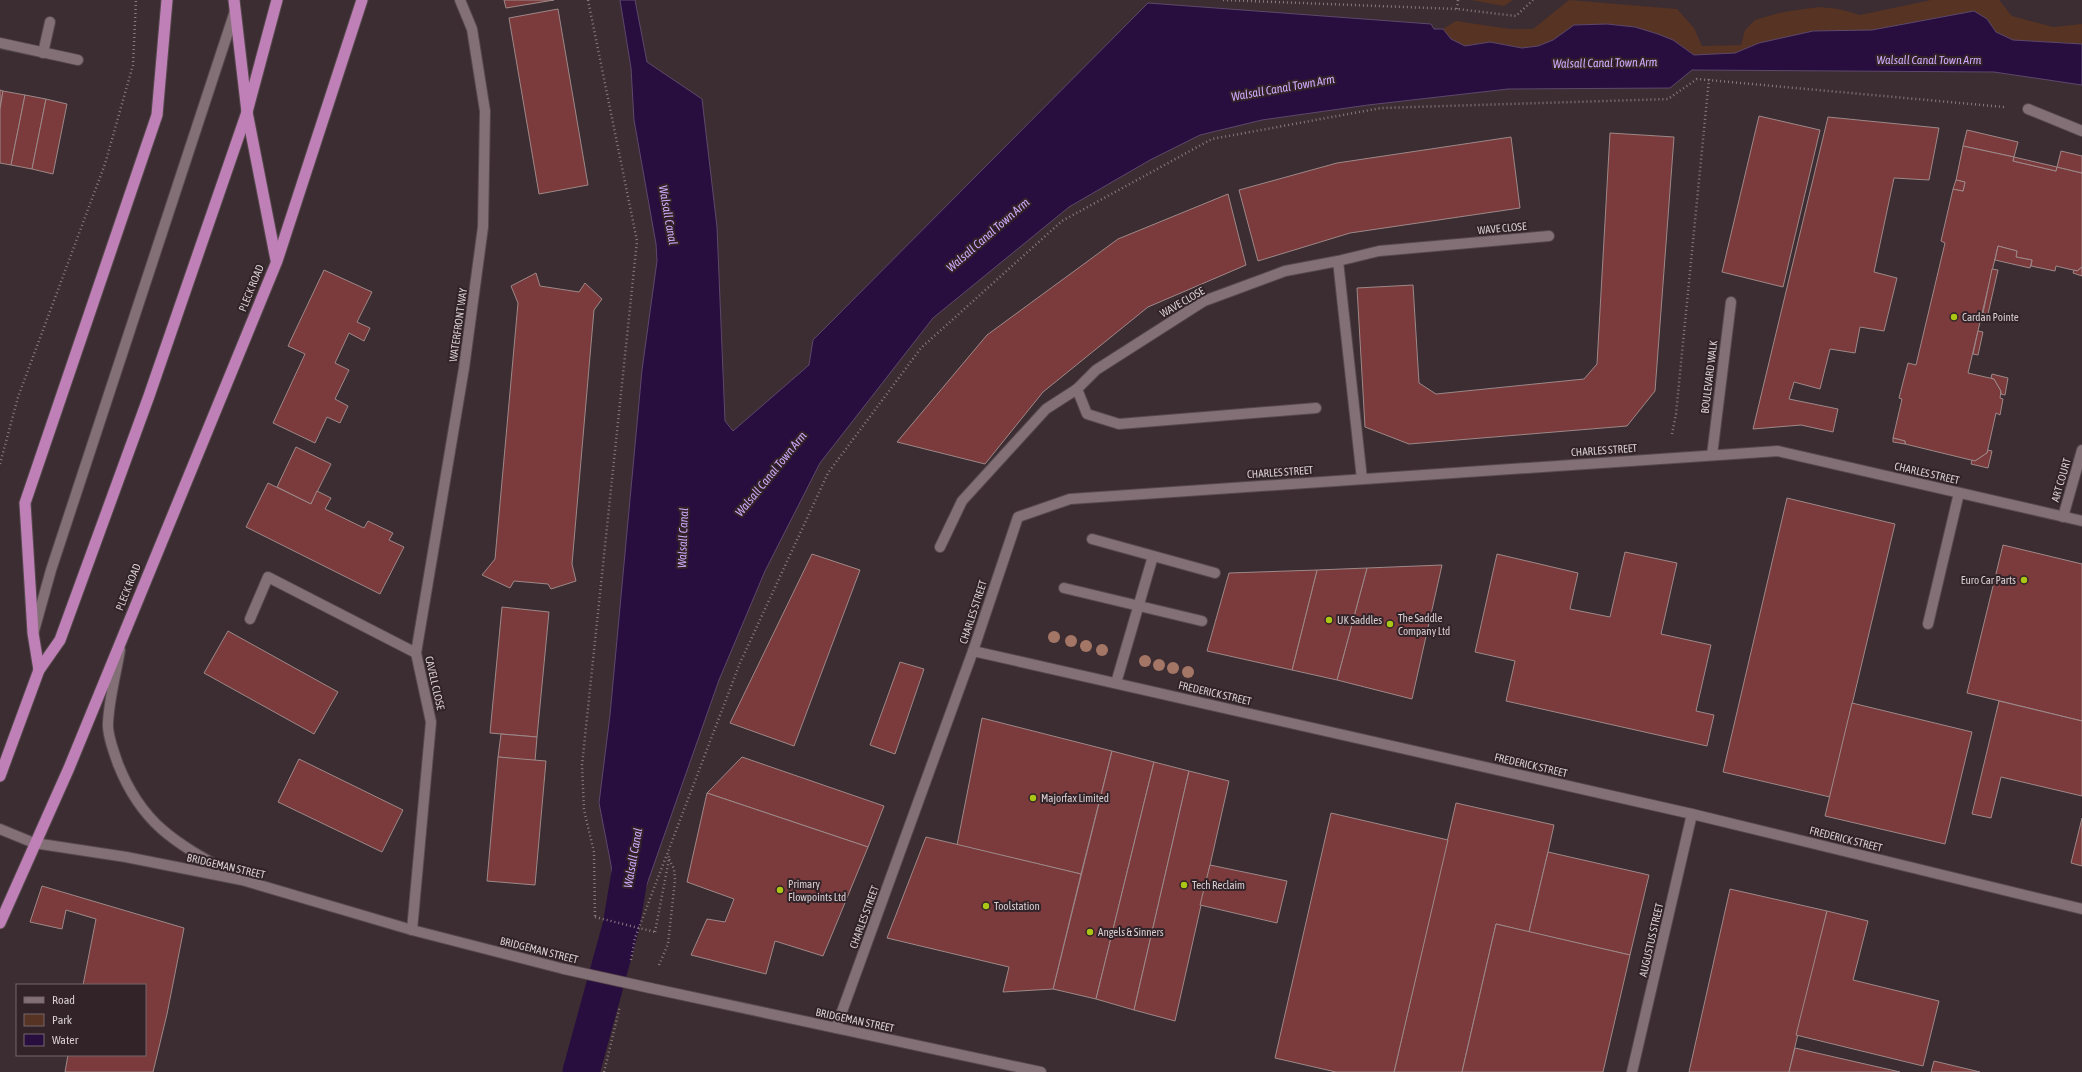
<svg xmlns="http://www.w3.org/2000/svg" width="2082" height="1072" viewBox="0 0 2082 1072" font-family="'Asap Condensed',sans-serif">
  <rect width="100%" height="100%" fill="#3c2d32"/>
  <g fill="#563323">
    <path d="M1471,0H1513L1504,6Z"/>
    <path d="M1569,0L1677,9L1694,28L1702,46L1741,45L1745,30L1755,20L1783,12L1819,7L1839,9L1860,15L1931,0H1999L2012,16L2053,27L2082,24V44L2013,40L1996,32L1987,19L1951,15L1872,30L1813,31L1759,43L1735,53L1694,55L1673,40L1607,24L1574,25L1553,40L1538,46L1522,48L1490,42L1465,46L1451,39L1443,29L1456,21L1510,29H1533Z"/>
  </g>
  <path fill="#280e3f" stroke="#5d486b" d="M620,0H635L647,62L702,99L717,227L725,421L733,431L809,365L813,340L1148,3L1431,24L1434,29H1443L1451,39L1465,46L1490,42L1522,48L1538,46L1553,40L1574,25L1607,24L1635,27L1658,34L1673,40L1694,55L1735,53L1759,43L1813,31L1872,30L1974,11L1987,19L1996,32L2013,40L2082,44V85L1994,72L1692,70L1670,88L1508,89L1368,105L1262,120L1200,135L1150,160L1069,207L933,318L820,463L765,571L719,680L634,921L616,916L611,865L599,803L610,715L642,370L657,261L656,244L634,120L631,68Z"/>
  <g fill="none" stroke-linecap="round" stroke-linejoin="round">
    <path stroke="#280e3f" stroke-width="37" d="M581,1072L621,926L631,867"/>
  </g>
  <g fill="#7b3b3d" stroke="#9d8888">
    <path d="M504,0H554L506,8Z"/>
    <path d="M558,9L588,185L539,194L509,18Z"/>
    <path d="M0,90L3,91L0,109Z"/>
    <path d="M3,91L25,95L11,165L0,163V109Z"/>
    <path d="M25,95L46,99L32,169L11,165Z"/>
    <path d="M46,99L67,104L53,174L32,169Z"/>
    <path d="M1759,116L1820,130L1783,287L1722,272Z"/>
    <path d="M1828,117L1939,128L1929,180L1894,178L1874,272L1897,278L1884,331L1860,327L1855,353L1830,349L1820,389L1794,382L1789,399L1838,409L1833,432L1801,425L1753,429Z"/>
    <path d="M1967,130L2018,142L2014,157L1963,146Z"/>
    <path d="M1610,133L1674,137L1655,391L1627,426L1409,444L1365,427L1357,288L1413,285L1419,383L1436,394L1584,379L1597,364Z"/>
    <path d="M1511,137L1520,208L1350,233L1258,261L1239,190L1337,163Z"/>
    <path d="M1963,146L2014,157L2013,161L2056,171L2057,167L2082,173V267L2077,271L2056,266L2055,271L2031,266L2032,260L2016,257L2017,251L1998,246L1968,373L1994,379L2001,391L2000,398L2003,399L2000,415L1996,413L1987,453L1975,461L1905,444V441L1893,438L1902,399L1899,398L1908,363L1916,365L1945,243L1941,241L1953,189L1963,191L1965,182L1956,180Z"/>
    <path d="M2061,151L2082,156V173L2057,167Z"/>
    <path d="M2014,157L2057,167L2056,171L2013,161Z"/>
    <path d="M1956,180L1965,182L1963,191L1953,189Z"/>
    <path d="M1228,194L1246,265L1148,307L1043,392L985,464L897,442L987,335L1118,239Z"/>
    <path d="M1998,246L2017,251L2016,257L2032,260L2030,268L1995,260Z"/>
    <path d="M2082,267V276L2073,273L2074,270L2077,271Z"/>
    <path d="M1992,269L1998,270L1988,314L1983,313Z"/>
    <path d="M324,270L372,292L357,322L370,328L364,341L349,333L335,363L349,370L335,399L348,406L340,423L327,417L315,443L273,423L305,354L288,346Z"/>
    <path d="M536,273L540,286L579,292L585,283L602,299L594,310L572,564L576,581L551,589L548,584L514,581L510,588L482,575L495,559L518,303L511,286Z"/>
    <path d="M1978,331L1983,332L1978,355L1973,354Z"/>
    <path d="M1992,374L2008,378L2005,395L2001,394V391L1994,379L1991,378Z"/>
    <path d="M1893,438L1905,441V444L1893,442Z"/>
    <path d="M296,447L331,464L311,504L277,487Z"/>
    <path d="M1988,450L1992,451L1988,468L1971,464L1972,460L1975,461L1987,453Z"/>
    <path d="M268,483L311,504L317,491L331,498L325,509L364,528L368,521L393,533L389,540L404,547L380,594L246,527Z"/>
    <path d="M1787,498L1895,524L1830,797L1723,772Z"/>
    <path d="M2003,545L2082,564V721L1967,693Z"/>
    <path d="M1625,552L1677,563L1661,634L1711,645L1696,711L1714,715L1707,746L1506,701L1515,661L1475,652L1497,554L1578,573L1570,609L1610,617Z"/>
    <path d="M812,554L860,570L794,746L730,723Z"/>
    <path d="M1442,565L1412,699L1337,680L1367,568Z"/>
    <path d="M1367,568L1337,680L1292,670L1317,570Z"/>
    <path d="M1317,570L1292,670L1207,651L1229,573Z"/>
    <path d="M502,607L549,612L537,737L490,733Z"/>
    <path d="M228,631L338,692L314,734L204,673Z"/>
    <path d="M900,662L924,669L895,754L870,745Z"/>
    <path d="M1999,701L2082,721V796L2001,777L1991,818L1972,814Z"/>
    <path d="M1852,703L1972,732L1945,844L1825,816Z"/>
    <path d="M982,718L1112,751L1081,874L957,845Z"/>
    <path d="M501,734L537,737L535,761L498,757Z"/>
    <path d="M1112,751L1154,762L1096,999L1053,989Z"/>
    <path d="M498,757L546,761L535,885L487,881Z"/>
    <path d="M742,757L884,806L868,847L707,793Z"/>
    <path d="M299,759L403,810L382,852L278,802Z"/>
    <path d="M1154,762L1189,771L1134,1010L1096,999Z"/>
    <path d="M1189,771L1229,781L1175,1021L1134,1010Z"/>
    <path d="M707,793L868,847L823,956L775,941L766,974L691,955L707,919L725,922L734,899L687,882Z"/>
    <path d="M1456,803L1554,825L1548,852L1529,932L1496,924L1462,1072H1394Z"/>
    <path d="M1331,813L1448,840L1394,1072H1336L1275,1058Z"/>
    <path d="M2082,818V866L2071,863Z"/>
    <path d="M926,837L1081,874L1053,989L1003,992L1009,967L887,938Z"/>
    <path d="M1548,852L1649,875L1630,955L1529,932Z"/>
    <path d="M1210,865L1287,881L1277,923L1200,905Z"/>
    <path d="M42,886L184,928L167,1014L153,1072H65L68,1055H145V985H83L96,919L66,910L62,929L30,922Z"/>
    <path d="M1730,889L1827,911L1789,1072H1689Z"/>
    <path d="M1827,911L1868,921L1853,980L1939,1001L1923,1066L1796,1035Z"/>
    <path d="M1496,924L1630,955L1603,1072H1462Z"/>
    <path d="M1795,1048L1900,1072H1789Z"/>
    <path d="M1934,1061L1980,1072H1931Z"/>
  </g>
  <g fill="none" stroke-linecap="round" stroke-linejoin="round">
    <g stroke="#56494d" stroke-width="12">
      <g id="service">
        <path d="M1092,539L1215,573"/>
        <path d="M940,547L962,501L1046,409L1077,389L1087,414L1119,424L1316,408"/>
        <path d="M1064,588L1202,621"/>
        <path d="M1928,624L1959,493"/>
        <path d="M34,631L51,570L235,11"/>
        <path d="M1116,683L1153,556"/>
      </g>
    </g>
    <g stroke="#56494d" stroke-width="12">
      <g id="minor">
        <path d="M0,43L78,60"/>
        <path d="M43,53L50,22"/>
        <path d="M2028,109L2082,131"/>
        <path d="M1077,389L1096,370L1204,301L1285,271L1338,261"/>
        <path d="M1712,455L1731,302"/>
        <path d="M1362,479L1338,261L1379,251L1549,236"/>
        <path d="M2063,517L2082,450"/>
        <path d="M250,619L268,577L416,653L431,722L412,930"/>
        <path d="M973,651L1692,814L2082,909"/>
        <path d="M416,653L464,368L483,227L485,111L472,29L460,0"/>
        <path d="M836,1028L973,651L1018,517L1070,499L1778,451L2082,521"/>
        <path d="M1632,1072L1692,814"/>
      </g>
    </g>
    <g stroke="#56494d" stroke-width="12">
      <g id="tertiary">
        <path d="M120,650C116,674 109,699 108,723C107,735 114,752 118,764C143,827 178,844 234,875"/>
        <path d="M0,829L34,843L126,857L242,880L412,930L564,969"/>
        <path d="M650,988L1041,1072"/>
      </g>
    </g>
    <g stroke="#56494d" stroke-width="13">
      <g id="trunk">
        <path d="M234,0L247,112L276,260"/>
        <path d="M39,670L33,633L25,503L157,115L167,0"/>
        <path d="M0,776L39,670L60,640L149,396L247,112L277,0"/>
        <path d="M0,923L69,768L277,261L362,0"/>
      </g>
    </g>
    <g stroke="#887b7f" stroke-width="2.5" stroke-dasharray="1 3" stroke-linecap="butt">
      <path d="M588,0L637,241L582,765L584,810L594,852L595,917"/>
      <path d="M1223,0L1457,9L1516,16L1533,0"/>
      <path d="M1457,9L1458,0"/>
      <path d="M1672,434L1676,414L1709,79"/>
      <path d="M0,464L18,397L105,164L133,65L136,0"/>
      <path d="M655,932L669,859L668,853"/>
      <path d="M631,960L635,938L740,663L828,473L921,348L1062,221L1212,139L1381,108L1668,99L1697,79L2004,107"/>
      <path d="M659,965L668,944L675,880L674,869L669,859"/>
      <path d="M604,1072L620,1006"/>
    </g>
    <use href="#service" stroke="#837077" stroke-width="10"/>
    <use href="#minor" stroke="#837077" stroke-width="10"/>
    <use href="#tertiary" stroke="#837077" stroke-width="10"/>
    <use href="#trunk" stroke="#be80b6" stroke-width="11"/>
    <g stroke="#56494d" stroke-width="12" stroke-linecap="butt">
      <path id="tertiary-bridge" d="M564,969L650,988"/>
    </g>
    <path stroke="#887b7f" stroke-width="2.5" stroke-dasharray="1 3" stroke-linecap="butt" d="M595,917L655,932"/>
    <use href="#tertiary-bridge" stroke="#837077" stroke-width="10"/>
  </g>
  <g fill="#a47666">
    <circle cx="1054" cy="637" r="6"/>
    <circle cx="1071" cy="641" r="6"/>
    <circle cx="1086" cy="646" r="6"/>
    <circle cx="1102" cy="650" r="6"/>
    <circle cx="1145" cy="661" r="6"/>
    <circle cx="1159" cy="665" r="6"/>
    <circle cx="1173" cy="668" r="6"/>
    <circle cx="1188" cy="672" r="6"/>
  </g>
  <g fill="#abc614" stroke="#322328" stroke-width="1.5">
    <circle cx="1954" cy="317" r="4"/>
    <circle cx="2024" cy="580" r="4"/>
    <circle cx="1329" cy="620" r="4"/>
    <circle cx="1390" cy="624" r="4"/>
    <circle cx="1033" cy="798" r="4"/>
    <circle cx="1184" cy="885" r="4"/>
    <circle cx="780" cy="890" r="4"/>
    <circle cx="986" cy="906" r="4"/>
    <circle cx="1090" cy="932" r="4"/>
  </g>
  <g text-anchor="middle" stroke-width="4" stroke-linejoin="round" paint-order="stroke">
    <g font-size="11" fill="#d8ced1" stroke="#322328">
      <text transform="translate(1502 228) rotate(-5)" y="4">WAVE CLOSE</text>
      <text transform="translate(251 288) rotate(-68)" y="4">PLECK ROAD</text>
      <text transform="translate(1182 302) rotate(-30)" y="4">WAVE CLOSE</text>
      <text transform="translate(458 325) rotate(-82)" y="4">WATERFRONT WAY</text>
      <text transform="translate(1709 377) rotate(-83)" y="4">BOULEVARD WALK</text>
      <text transform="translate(1604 450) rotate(-4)" y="4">CHARLES STREET</text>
      <text transform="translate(1280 472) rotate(-4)" y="4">CHARLES STREET</text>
      <text transform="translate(1927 473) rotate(13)" y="4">CHARLES STREET</text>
      <text transform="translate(2061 480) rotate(-74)" y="4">ART COURT</text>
      <text transform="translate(128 587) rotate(-68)" y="4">PLECK ROAD</text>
      <text transform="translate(973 612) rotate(-72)" y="4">CHARLES STREET</text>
      <text transform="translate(435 683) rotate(77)" y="4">CAVELL CLOSE</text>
      <text transform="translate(1215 693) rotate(13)" y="4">FREDERICK STREET</text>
      <text transform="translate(1531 765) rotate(13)" y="4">FREDERICK STREET</text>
      <text transform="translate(1846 839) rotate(14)" y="4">FREDERICK STREET</text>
      <text transform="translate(226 866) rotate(13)" y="4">BRIDGEMAN STREET</text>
      <text transform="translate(864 917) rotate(-70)" y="4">CHARLES STREET</text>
      <text transform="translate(1651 940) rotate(-77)" y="4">AUGUSTUS STREET</text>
      <text transform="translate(539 950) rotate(14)" y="4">BRIDGEMAN STREET</text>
      <text transform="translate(855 1020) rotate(12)" y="4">BRIDGEMAN STREET</text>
    </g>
    <g font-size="11" fill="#d8ced1" stroke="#322328" text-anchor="start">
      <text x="1962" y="321">Cardan Pointe</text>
      <text x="2016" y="584" text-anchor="end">Euro Car Parts</text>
      <text x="1398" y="622">The Saddle<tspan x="1398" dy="13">Company Ltd</tspan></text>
      <text x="1337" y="624">UK Saddles</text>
      <text x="1041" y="802">Majorfax Limited</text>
      <text x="788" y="888">Primary<tspan x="788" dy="13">Flowpoints Ltd</tspan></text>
      <text x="1192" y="889">Tech Reclaim</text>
      <text x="994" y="910">Toolstation</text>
      <text x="1098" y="936">Angels &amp; Sinners</text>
    </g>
    <g font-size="12" font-style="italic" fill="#d0aafc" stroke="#322328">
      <text x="1929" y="64">Walsall Canal Town Arm</text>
      <text transform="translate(1605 63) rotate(-1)" y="4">Walsall Canal Town Arm</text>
      <text transform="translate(1283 88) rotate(-10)" y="4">Walsall Canal Town Arm</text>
      <text transform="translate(668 215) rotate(80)" y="4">Walsall Canal</text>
      <text transform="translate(988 235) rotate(-41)" y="4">Walsall Canal Town Arm</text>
      <text transform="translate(771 474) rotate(-51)" y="4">Walsall Canal Town Arm</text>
      <text transform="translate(683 538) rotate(-88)" y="4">Walsall Canal</text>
      <text transform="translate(633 858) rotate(-80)" y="4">Walsall Canal</text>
    </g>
  </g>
  <rect x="16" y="984" width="130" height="72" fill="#322328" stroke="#74676c"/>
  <rect x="24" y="997" width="20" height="6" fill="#837077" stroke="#74676c"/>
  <text x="52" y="1004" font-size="12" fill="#d8ced1">Road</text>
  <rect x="24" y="1014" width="20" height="12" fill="#563323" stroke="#74676c"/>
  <text x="52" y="1024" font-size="12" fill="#d8ced1">Park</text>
  <rect x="24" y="1034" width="20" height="12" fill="#280e3f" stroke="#74676c"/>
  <text x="52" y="1044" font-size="12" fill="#d8ced1">Water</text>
</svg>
